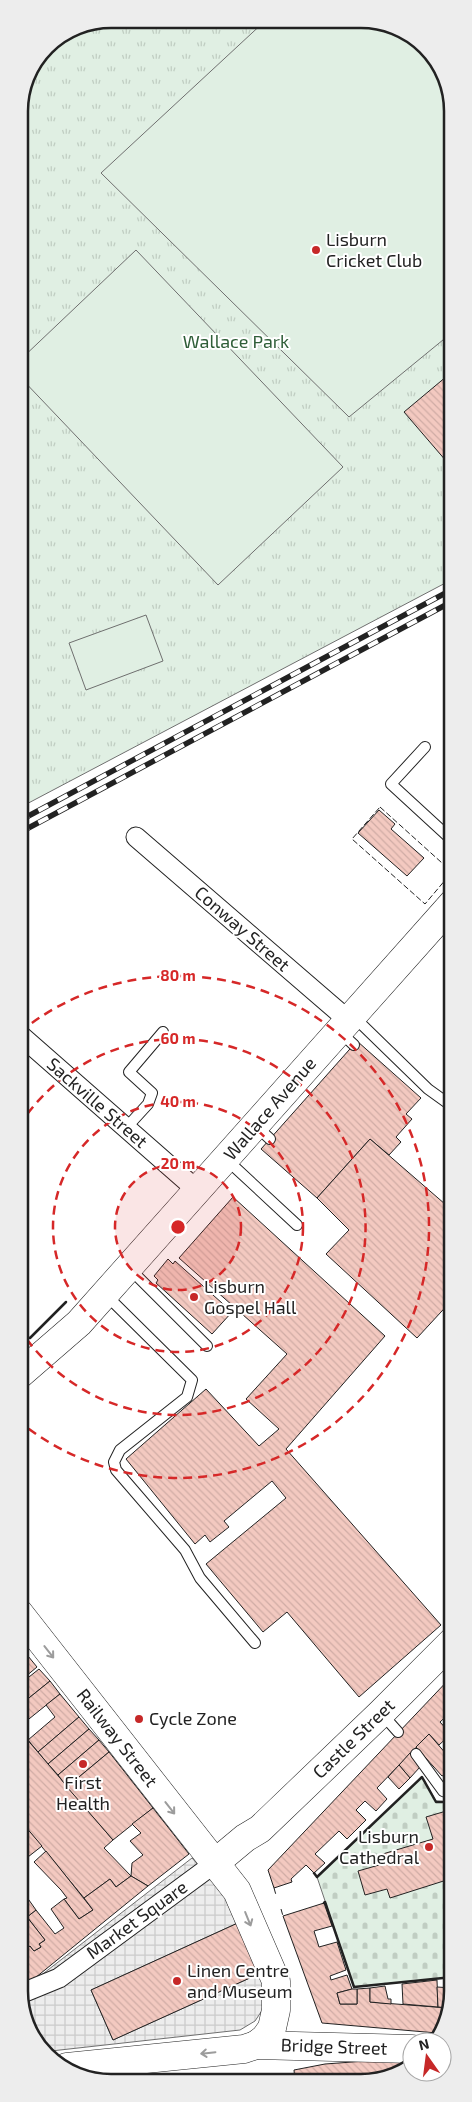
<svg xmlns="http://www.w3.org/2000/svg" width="472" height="2102" viewBox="0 0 472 2102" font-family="'Exo 2',sans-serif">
  <defs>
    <pattern id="grass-tufts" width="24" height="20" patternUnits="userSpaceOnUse" patternTransform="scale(1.25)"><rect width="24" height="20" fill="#e0efe3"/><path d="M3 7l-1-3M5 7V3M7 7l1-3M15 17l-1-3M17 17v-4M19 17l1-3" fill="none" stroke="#c0cdc2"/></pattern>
    <pattern id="cemetery-stones" width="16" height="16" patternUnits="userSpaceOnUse" patternTransform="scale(1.25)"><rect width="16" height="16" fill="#e0efe3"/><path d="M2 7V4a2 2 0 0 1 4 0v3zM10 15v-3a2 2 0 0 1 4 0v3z" fill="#c0cdc2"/></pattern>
    <pattern id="plaza-grid" width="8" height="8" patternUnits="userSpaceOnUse" patternTransform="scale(1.25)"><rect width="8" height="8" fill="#ededed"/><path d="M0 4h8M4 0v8" fill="none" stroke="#cbcbcb"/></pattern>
    <pattern id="building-back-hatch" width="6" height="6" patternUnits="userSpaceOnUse" patternTransform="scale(1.25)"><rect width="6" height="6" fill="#f3c9c0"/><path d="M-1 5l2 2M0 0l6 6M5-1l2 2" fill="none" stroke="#d0aca5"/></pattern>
  </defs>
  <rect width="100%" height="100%" fill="#fff"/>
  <path fill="url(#grass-tufts)" stroke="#6f6f6f" d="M111,19L385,22L430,50L452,99L453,579L19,808V105L46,46L76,26Z"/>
  <path fill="url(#cemetery-stones)" stroke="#6f6f6f" d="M422,1777L436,1801L453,1802V1977L354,1987L317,1877Z"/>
  <g fill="#e0efe3" stroke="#6f6f6f">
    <path d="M266,20L385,22L430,50L452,99L453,327L449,335L349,417L101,173Z"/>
    <path d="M136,250L343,467L218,585L19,376V361Z"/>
    <path d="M146,615L163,661L86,690L69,643Z"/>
  </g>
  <path fill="url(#plaza-grid)" stroke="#6f6f6f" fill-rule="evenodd" d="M192,1858L234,1905L268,1970L263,2009L255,2021L240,2030L42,2052L20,2003L35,1980ZM240,1922L263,1972L113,2040L91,1990Z"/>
  <g fill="url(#building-back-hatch)" stroke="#222">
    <path d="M453,371V469L404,412Z"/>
    <path d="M379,810L395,824L391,829L424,858L407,876L358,833Z"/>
    <path d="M357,1041L421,1098L406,1114L412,1119L396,1137L401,1142L389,1155L370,1139L317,1198L261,1149Z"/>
    <path d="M370,1139L453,1211V1299L417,1338L326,1254L349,1230L317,1198Z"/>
    <path d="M233,1197L385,1336L286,1449L441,1625L359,1697L287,1612L263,1632L206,1564L286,1498L272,1481L224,1521L229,1527L210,1542L205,1535L195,1544L126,1459L206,1389L259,1446L279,1429L246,1399L287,1354L179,1258Z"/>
    <path d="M168,1259L173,1264L175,1261L232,1312L212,1334L156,1283L158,1280L154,1276Z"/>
    <path d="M19,1325L30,1338L19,1346Z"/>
    <path d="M19,1645L37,1667L19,1682Z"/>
    <path d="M39,1669L50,1681L19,1706V1685Z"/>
    <path d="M453,1675V1710L440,1722L451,1734L439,1745L429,1734L377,1788L387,1799L376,1811L365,1801L356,1810L366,1820L347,1839L339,1831L315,1854L325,1863L314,1873L306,1865L291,1879L292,1882L274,1888L268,1870Z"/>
    <path d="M50,1681L60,1694L19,1727V1706Z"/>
    <path d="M60,1694L79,1717L38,1752L28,1740L55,1717L46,1705Z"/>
    <path d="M79,1717L89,1729L48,1764L38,1752Z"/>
    <path d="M89,1729L99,1740L58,1775L48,1764Z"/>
    <path d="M19,1730L113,1840L104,1848L131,1876L116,1887L110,1879L84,1898L19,1819Z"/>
    <path d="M429,1734L453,1762V1771L442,1776L416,1747Z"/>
    <path d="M99,1740L109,1752L67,1787L58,1775Z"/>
    <path d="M109,1752L153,1808L113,1840L67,1787Z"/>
    <path d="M410,1753L420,1767L410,1778L399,1765Z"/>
    <path d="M399,1765L410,1778L399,1789L388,1777Z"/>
    <path d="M153,1808L189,1854L148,1886L131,1876L132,1863L143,1855L130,1841L141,1833L132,1824Z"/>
    <path d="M453,1809V1878L390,1898L387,1889L365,1895L358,1871L379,1865L376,1856L433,1839L426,1817Z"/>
    <path d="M19,1819L42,1846L19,1864Z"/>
    <path d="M46,1851L93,1910L79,1919L64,1899L67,1898L61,1890L34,1862Z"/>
    <path d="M131,1876L148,1886L35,1978L20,1985L19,1953L30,1946L34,1951L41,1947L39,1944L45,1940L27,1917L36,1910L55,1934L64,1928L51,1909L64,1899L79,1919L93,1910L84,1898L110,1879L116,1887Z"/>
    <path d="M19,1886L36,1910L27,1917L45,1940L39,1944L41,1947L34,1951L30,1946L19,1953Z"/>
    <path d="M324,1903L332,1926L314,1931L319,1947L337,1942L346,1970L330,1976L331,1980L347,1975L352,1989L337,1993L340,2004H357V1989L370,1988V2002L448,2008L437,2033L322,2023L283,1916Z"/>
    <path d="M240,1922L263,1972L113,2040L91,1990Z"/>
    <path d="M437,1980L438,2007L403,2004L402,1984Z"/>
    <path d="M385,1986L388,1999H391V2004L370,2002V1988Z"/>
    <path d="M437,1987L453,1988V1997L448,2008L438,2007Z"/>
    <path d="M352,1989H357V2004H340L337,1993Z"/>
    <path d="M393,2059L412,2062V2063L373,2082H295L294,2070L325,2064Z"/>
    <path d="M283,2074L284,2082H262L261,2075Z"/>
    <path d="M261,2075L262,2082L197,2081Z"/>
  </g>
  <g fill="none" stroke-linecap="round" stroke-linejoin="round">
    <g stroke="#222" stroke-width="12">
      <g id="lane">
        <path d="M425,747L391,784L453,841"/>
        <path d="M353,1016L428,1089L453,1107"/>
        <path d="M340,1032L354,1045"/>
        <path d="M256,1126L270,1139"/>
        <path d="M126,1128L148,1104L152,1093L129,1072L163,1032"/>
        <path d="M227,1160L297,1225"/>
        <path d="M129,1268L207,1346"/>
        <path d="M106,1295L192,1380L187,1397L120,1450L114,1462L116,1470L185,1550L200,1578L255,1643"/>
        <path d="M382,1714L398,1732"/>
        <path d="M416,1754L443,1791L453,1795"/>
      </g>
    </g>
    <g stroke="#222" stroke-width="21">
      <g id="street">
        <path d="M136,837L348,1020"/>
        <path d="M19,1034L198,1191"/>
        <path d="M20,1994L59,1978L215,1863"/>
      </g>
    </g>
    <g stroke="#222" stroke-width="29">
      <g id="primary">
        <path d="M19,1375L79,1323L453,903"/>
        <path d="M19,1613L237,1891L276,1981V2010L272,2028L265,2038L256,2045"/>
        <path d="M215,1863L245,1838L260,1829L381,1713L453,1641"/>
        <path d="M67,2067L244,2049L256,2045L412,2049"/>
      </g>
    </g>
    <use href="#lane" stroke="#fff" stroke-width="10"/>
    <use href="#street" stroke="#fff" stroke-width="19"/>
    <use href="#primary" stroke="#fff" stroke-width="28"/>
    <g stroke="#222" stroke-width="5.5">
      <g id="rail">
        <path d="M19,821L453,589"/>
        <path d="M19,833L453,601"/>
      </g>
    </g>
    <use href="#rail" stroke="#fff" stroke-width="4" stroke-dasharray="11" stroke-linecap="butt"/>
    <g stroke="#222" stroke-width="1" stroke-dasharray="6 2.5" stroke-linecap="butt">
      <path d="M380,807L452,872L425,904L352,839Z"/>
      <path d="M274,1888L276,1895"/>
      <path d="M281,1909L283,1916"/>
    </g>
    <g stroke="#222" stroke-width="2.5">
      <path d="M30,1338L66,1302"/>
      <path d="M314,1873L317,1877L422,1777L436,1802H453"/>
      <path d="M324,1903L325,1902L354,1987L453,1977"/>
    </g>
  </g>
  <defs><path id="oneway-shaft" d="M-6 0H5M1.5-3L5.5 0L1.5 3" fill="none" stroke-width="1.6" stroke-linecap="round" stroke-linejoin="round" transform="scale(1.25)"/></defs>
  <g stroke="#9c9c9c">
    <use href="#oneway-shaft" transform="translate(49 1652) rotate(52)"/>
    <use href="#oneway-shaft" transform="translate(170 1808) rotate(52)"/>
    <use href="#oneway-shaft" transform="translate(248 1919) rotate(68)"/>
    <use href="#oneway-shaft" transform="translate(208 2053) rotate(174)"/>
  </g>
  <circle cx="178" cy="1227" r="63" fill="#d62828" fill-opacity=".12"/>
  <g fill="none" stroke="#d62828" stroke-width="2.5" stroke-dasharray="9 6">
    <circle cx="178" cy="1227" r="63"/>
    <circle cx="178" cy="1227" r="125"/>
    <path d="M19 1126A188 188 0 1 1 19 1328"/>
    <path d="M20 1032A251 251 0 1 1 20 1422"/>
  </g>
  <g fill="#c62828" stroke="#fff" stroke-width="2">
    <circle cx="316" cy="250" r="5"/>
    <circle cx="194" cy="1297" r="5"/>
    <circle cx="139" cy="1719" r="5"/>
    <circle cx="83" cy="1764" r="5"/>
    <circle cx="429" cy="1847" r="5"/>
    <circle cx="177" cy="1981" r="5"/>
  </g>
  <g text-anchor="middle" stroke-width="4" stroke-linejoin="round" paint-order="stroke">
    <g font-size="18" fill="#222" stroke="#fff" text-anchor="start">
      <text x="326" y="246">Lisburn<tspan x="326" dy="21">Cricket Club</tspan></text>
      <text x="204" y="1293">Lisburn<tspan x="204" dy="21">Gospel Hall</tspan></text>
      <text x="149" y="1725">Cycle Zone</text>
      <text x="83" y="1789" text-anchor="middle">First<tspan x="83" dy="21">Health</tspan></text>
      <text x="419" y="1843" text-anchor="end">Lisburn<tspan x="419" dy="21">Cathedral</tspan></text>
      <text x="187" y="1977">Linen Centre<tspan x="187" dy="21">and Museum</tspan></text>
    </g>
    <g font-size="18" fill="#2f5e38" stroke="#fff">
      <text x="236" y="348">Wallace Park</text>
    </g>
    <g font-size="18" fill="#222" stroke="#fff">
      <text transform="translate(242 929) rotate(41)" y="6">Conway Street</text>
      <text transform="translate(97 1103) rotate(41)" y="6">Sackville Street</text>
      <text transform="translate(270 1109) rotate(-49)" y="6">Wallace Avenue</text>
      <text transform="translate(117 1738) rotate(52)" y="6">Railway Street</text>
      <text transform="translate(354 1739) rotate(-44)" y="6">Castle Street</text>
      <text transform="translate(137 1920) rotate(-36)" y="6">Market Square</text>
      <text transform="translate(334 2047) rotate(2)" y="6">Bridge Street</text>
    </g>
  </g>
  <path d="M0 0H472V2102H0ZM111 28H361A83 83 0 0 1 444 111V1991A83 83 0 0 1 361 2074H111A83 83 0 0 1 28 1991V111A83 83 0 0 1 111 28Z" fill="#ededed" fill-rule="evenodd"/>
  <path fill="none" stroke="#222" stroke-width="2.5" d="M111 28H361A83 83 0 0 1 444 111V1991A83 83 0 0 1 361 2074H111A83 83 0 0 1 28 1991V111A83 83 0 0 1 111 28Z"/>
  <circle cx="178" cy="1227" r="8" fill="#d62828" stroke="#fff" stroke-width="2.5"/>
  <g font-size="15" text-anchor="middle" font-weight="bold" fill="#d62828" stroke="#fff" stroke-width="4" stroke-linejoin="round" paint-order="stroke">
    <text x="178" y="981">80 m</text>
    <text x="178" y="1044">60 m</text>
    <text x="178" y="1107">40 m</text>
    <text x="178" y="1169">20 m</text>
  </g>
  <g transform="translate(427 2057) rotate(346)"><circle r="24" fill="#ffffff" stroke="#a7a7a7"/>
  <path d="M0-4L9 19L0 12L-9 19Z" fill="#c62828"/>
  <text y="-8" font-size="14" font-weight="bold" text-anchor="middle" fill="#222222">N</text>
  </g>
</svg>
